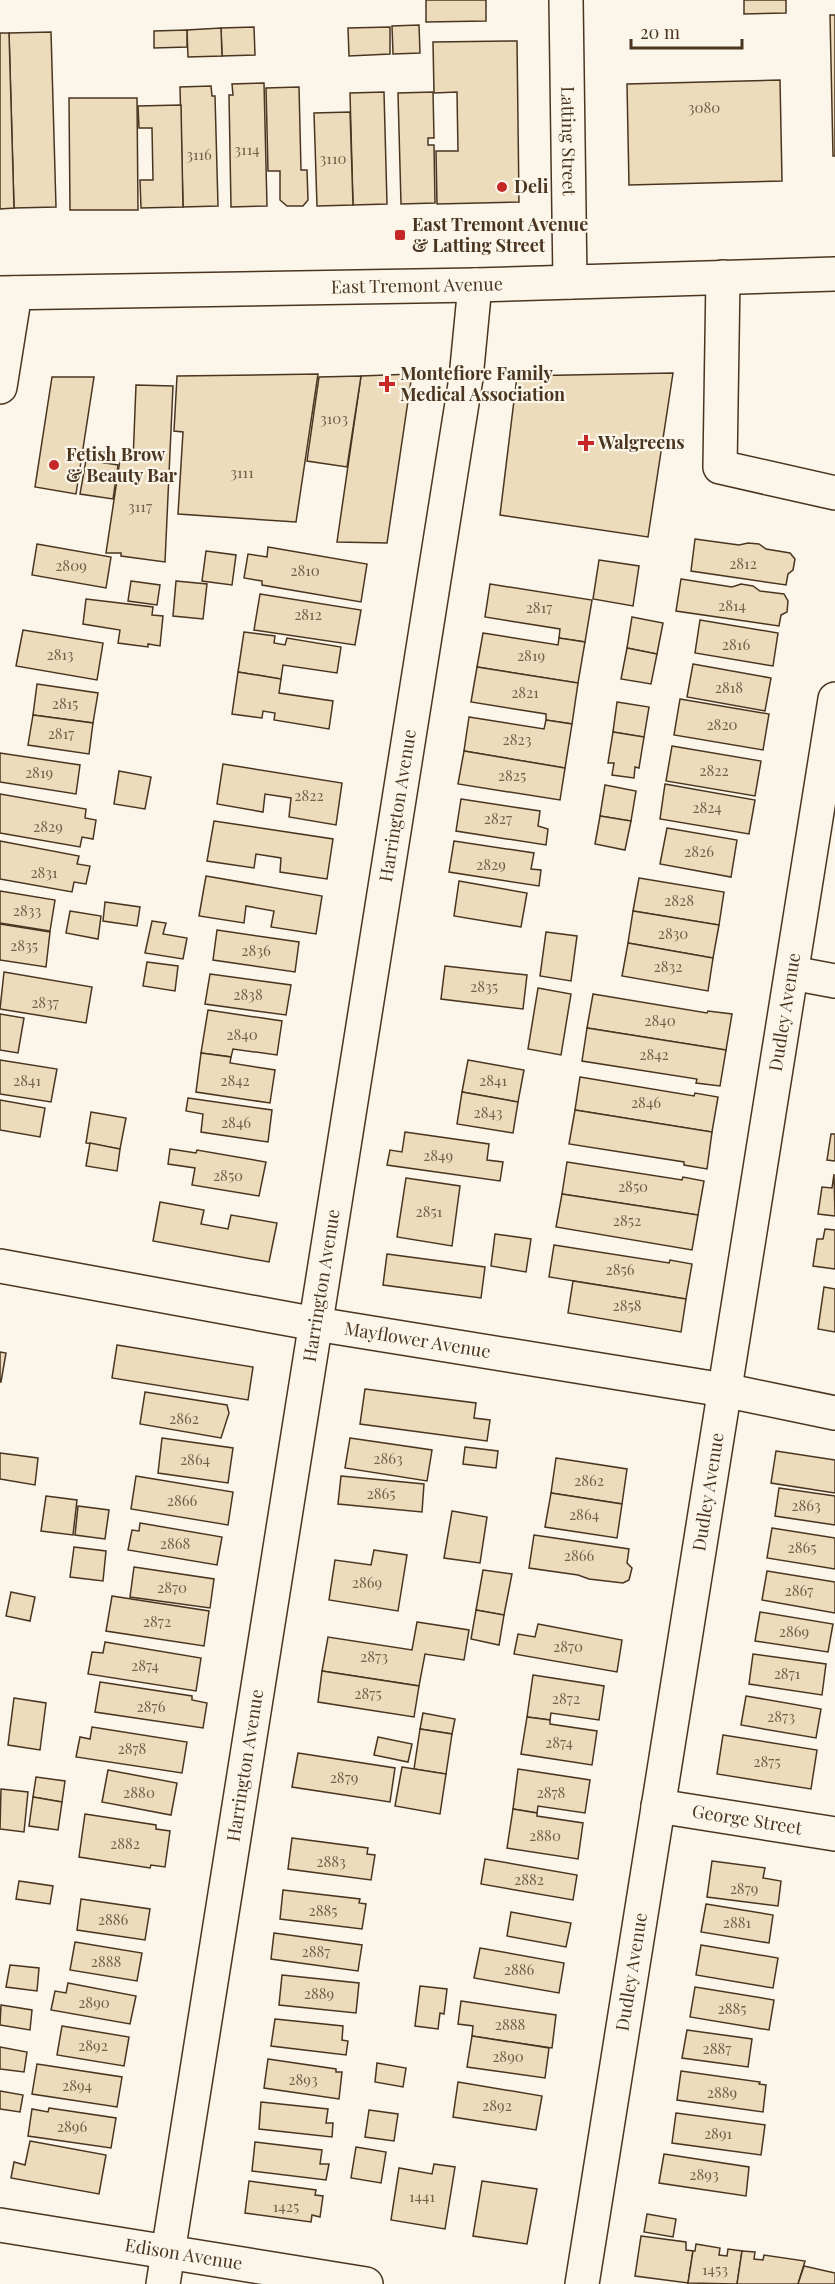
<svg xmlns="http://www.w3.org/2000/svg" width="835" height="2284" viewBox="0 0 835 2284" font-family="'Playfair Display',serif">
  <rect width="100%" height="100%" fill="#fbf6e9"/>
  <g fill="#ecdcbc" stroke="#4a3520" stroke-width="1.5">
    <path d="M426,0H486V21L426,22Z"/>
    <path d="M744,0H786V13L744,14Z"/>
    <path d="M830,15H835V156H833Z"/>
    <path d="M419,25L420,53L393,54L392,26Z"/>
    <path d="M254,27L255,55L222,56L221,28Z"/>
    <path d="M390,27V54L349,56L348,28Z"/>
    <path d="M221,28L222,56L188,57L187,30Z"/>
    <path d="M187,30V47L154,48V31Z"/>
    <path d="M51,32L56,207L14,208L9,33Z"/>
    <path d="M0,33H9L14,208L0,209Z"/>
    <path d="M517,41L519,202L437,204L436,151H458L457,92L434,93L433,42Z"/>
    <path d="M780,80L782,181L629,185L627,84Z"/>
    <path d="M264,83L267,206L231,207L229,95H233L232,84Z"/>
    <path d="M211,86L212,96H215L218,206L183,207L180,87Z"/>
    <path d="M299,87L301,170H307L308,200L303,206H287L280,200V171H268L266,88Z"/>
    <path d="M384,92L387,204L353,205L350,93Z"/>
    <path d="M433,92L434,138H428V145H434L435,203L401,204L398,93Z"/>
    <path d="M69,98H137L138,210H70Z"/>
    <path d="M181,105L183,207L141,208L140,180H153L152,128H139L138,106Z"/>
    <path d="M350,112L353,205L317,206L314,113Z"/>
    <path d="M673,373L648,537L500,515L517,376Z"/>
    <path d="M318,374L296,522L178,514L183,432L174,431L177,376Z"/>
    <path d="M412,374L387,543L337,542L361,376Z"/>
    <path d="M361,376L347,467L307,461L319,377Z"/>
    <path d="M52,377H94L76,494L35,487Z"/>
    <path d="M136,385L173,386L165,562L121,556V553H106L120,460L133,461Z"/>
    <path d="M86,460L118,465L113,499L80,494Z"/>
    <path d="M695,539L739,545L748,543L759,544L766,549L790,553L795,559L793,570L788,574L786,585L691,571Z"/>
    <path d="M37,544L111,557L106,588L32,575Z"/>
    <path d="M268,547L367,564L361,602L262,585V581L244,578L248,554L267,557Z"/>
    <path d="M206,551L236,555L232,585L202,581Z"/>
    <path d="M599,560L639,566L633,606L593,599Z"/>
    <path d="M681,579L732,587L741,584L753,586L760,591L784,594L788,601L787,612L781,615L779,626L676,611Z"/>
    <path d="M131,581L160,585L157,605L128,601Z"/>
    <path d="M176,581L207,584L203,619L173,616Z"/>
    <path d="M490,584L592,600L585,642L559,638L560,629L485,617Z"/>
    <path d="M260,594L361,610L355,645L254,630Z"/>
    <path d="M86,599L153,607L152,615L163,616L160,646L148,644V647L118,643L120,630L83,624Z"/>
    <path d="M632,617L663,623L657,654L627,648Z"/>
    <path d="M700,620L778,633L773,666L695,653Z"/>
    <path d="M23,630L103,643L97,680L16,666Z"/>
    <path d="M244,632L275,636L274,643L285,645L287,638L341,647L337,673L283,665L281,679L238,672Z"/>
    <path d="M483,633L558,645L559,638L585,642L578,683L477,667Z"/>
    <path d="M627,648L657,654L651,684L621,679Z"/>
    <path d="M693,664L771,678L765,711L687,697Z"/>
    <path d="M477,667L578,683L572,724L546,720V714L471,702Z"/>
    <path d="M238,672L281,679L279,693L333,701L329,729L274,720L275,713L263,711L262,718L232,714Z"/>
    <path d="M37,684L98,693L93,723L33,715Z"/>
    <path d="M680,699L769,714L763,750L674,735Z"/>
    <path d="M617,702L649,707L644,737L613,732Z"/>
    <path d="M33,715L93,723L89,754L28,745Z"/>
    <path d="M469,717L544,729L546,720L572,724L565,768L464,751Z"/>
    <path d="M613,732L644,737L639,768L635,767L634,778L612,775L614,763H608Z"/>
    <path d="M672,746L761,761L755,796L666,781Z"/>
    <path d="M464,751L565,768L560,800L458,784Z"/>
    <path d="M0,753L80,765L76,794L0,782Z"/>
    <path d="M223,764L342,783L336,825L289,817L291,798L265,794L263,812L217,804Z"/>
    <path d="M119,771L151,777L145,809L114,804Z"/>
    <path d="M665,784L755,800L749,834L660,819Z"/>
    <path d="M605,785L636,791L631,821L600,816Z"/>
    <path d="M0,794L86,809L85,818L96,820L93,839L82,837L80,847L0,833Z"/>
    <path d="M461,799L540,811L538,826L548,829L546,845L456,831Z"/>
    <path d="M600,816L631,821L625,850L595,844Z"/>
    <path d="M214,821L333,839L327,879L280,872L281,858L256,854L254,868L207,861Z"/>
    <path d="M667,828L737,840L731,877L660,864Z"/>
    <path d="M0,841L79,856L77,864L90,866L86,884L74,882L72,892L0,879Z"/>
    <path d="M454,841L534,853L531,869L541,870L539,886L449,872Z"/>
    <path d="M206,876L322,896L316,934L271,927L274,911L246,906L244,923L199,916Z"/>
    <path d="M639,878L724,892L719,925L633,911Z"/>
    <path d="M459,881L527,893L521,927L454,916Z"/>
    <path d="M0,891L55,900L50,931L0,923Z"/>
    <path d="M105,902L140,907L137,926L103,921Z"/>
    <path d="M70,911L101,916L98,939L66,933Z"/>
    <path d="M633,911L719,925L713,958L628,943Z"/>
    <path d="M152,921L166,923L163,934L187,938L183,959L145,953Z"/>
    <path d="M0,924L50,932L46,967L0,960Z"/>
    <path d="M217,930L299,942L295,972L213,960Z"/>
    <path d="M546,932L577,936L571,981L540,976Z"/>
    <path d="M628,943L713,958L708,991L622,976Z"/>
    <path d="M147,962L178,966L175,991L143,986Z"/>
    <path d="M445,966L527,975L523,1009L441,999Z"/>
    <path d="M4,972L92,987L86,1023L0,1009Z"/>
    <path d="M210,974L291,985L286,1015L205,1004Z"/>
    <path d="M538,988L571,994L561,1055L528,1049Z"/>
    <path d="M593,994L707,1013L708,1011L732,1014L726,1050L587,1028Z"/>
    <path d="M208,1010L282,1021L277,1055L233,1049L231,1057L201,1053Z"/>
    <path d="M0,1014L24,1018L18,1053L0,1050Z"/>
    <path d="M587,1028L726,1050L720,1086L696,1083L697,1079L582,1061Z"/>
    <path d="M201,1053L231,1057L230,1063L275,1070L270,1103L196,1092Z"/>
    <path d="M0,1060L57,1069L51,1102L0,1094Z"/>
    <path d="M468,1060L524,1070L518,1102L462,1092Z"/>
    <path d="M580,1077L694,1096L695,1093L718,1097L712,1132L575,1110Z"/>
    <path d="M462,1092L518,1102L513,1133L457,1124Z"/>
    <path d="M188,1098L272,1110L268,1142L201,1132L203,1114L186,1111Z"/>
    <path d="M0,1100L45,1108L40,1137L0,1130Z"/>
    <path d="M575,1110L712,1132L707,1169L684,1165V1162L569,1144Z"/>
    <path d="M91,1112L126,1118L120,1149L86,1143Z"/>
    <path d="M405,1132L489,1144L487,1160L503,1162L500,1181L387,1165L390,1150L402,1152Z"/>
    <path d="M831,1134H835V1161L827,1160Z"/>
    <path d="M90,1143L120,1149L117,1171L86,1166Z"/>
    <path d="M170,1149L196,1153L197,1150L266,1162L259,1196L192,1185L195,1168L168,1164Z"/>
    <path d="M567,1162L682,1180L683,1177L704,1181L698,1215L562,1194Z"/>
    <path d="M834,1174L835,1216L818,1214L822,1187L832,1188Z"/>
    <path d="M406,1178L460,1186L452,1246L397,1237Z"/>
    <path d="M562,1194L698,1215L692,1250L556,1227Z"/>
    <path d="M160,1202L204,1210L201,1224L228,1229L231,1215L277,1223L269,1262L153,1241Z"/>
    <path d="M825,1229L835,1230V1269L813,1266L817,1239H823Z"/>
    <path d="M495,1234L531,1239L526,1272L491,1266Z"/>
    <path d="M554,1245L669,1263L670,1260L692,1264L686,1299L549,1277Z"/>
    <path d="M387,1254L485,1267L481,1298L383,1285Z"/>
    <path d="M573,1281L686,1299L681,1332L568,1313Z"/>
    <path d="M824,1287L835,1289V1332L818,1329Z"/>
    <path d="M117,1345L253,1367L248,1400L112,1378Z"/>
    <path d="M0,1352L6,1353L1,1382H0Z"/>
    <path d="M365,1389L476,1403L474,1418L490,1420L487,1441L360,1424Z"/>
    <path d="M145,1392L227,1405L229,1413L221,1438L140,1424Z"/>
    <path d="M162,1438L233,1448L228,1483L158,1473Z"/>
    <path d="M350,1438L432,1450L427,1481L345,1468Z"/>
    <path d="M465,1447L498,1451L496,1468L463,1464Z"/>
    <path d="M776,1451L835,1460V1493L771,1483Z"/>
    <path d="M0,1453L38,1458L35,1485L0,1479Z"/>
    <path d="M556,1458L627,1469L622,1504L551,1493Z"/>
    <path d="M136,1476L233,1492L228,1525L131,1509Z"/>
    <path d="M341,1476L424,1484L422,1512L338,1504Z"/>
    <path d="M779,1488L835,1496V1525L775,1516Z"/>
    <path d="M551,1493L622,1504L617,1538L545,1527Z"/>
    <path d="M46,1496L77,1500L73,1535L41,1531Z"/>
    <path d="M78,1506L109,1510L105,1539L75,1535Z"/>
    <path d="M452,1511L487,1517L480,1563L444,1558Z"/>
    <path d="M140,1523L222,1537L217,1565L128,1550L132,1530L139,1531Z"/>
    <path d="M772,1528L835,1538V1569L767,1558Z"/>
    <path d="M534,1535L629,1549L627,1563L632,1568L629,1580L623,1583L589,1579L578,1575L529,1568Z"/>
    <path d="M74,1547L106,1551L103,1581L70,1577Z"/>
    <path d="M374,1550L407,1555L398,1611L329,1600L335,1560L371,1565Z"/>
    <path d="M134,1567L214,1579L210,1608L130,1597Z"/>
    <path d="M483,1570L512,1574L504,1615L476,1610Z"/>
    <path d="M767,1571L835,1582V1613L762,1600Z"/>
    <path d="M11,1592L35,1597L30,1621L6,1616Z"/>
    <path d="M112,1596L209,1611L204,1646L106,1631Z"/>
    <path d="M476,1610L504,1615L499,1645L471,1639Z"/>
    <path d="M760,1612L833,1624L828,1652L755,1641Z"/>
    <path d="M417,1622L469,1630L464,1660L425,1654L419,1686L322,1671L328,1637L412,1650Z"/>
    <path d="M538,1624L622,1640L617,1672L514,1654L518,1634L535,1637Z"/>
    <path d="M105,1642L201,1658L196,1691L88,1674L92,1652L103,1653Z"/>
    <path d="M753,1654L826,1664L822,1695L749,1684Z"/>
    <path d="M322,1671L419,1686L414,1717L318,1702Z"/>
    <path d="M533,1675L604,1686L599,1720L551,1713L550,1720L527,1717Z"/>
    <path d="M100,1682L192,1696V1700L207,1703L203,1728L95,1712Z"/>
    <path d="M746,1696L821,1709L816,1738L741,1725Z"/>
    <path d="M14,1698L46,1703L40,1750L8,1745Z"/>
    <path d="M423,1713L455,1719L452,1734L420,1729Z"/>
    <path d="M527,1717L550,1720V1724L597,1731L592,1765L521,1754Z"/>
    <path d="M92,1727L187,1742L182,1773L76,1757L80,1737L90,1739Z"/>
    <path d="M420,1729L452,1734L446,1774L414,1769Z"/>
    <path d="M723,1735L817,1750L811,1789L717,1774Z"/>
    <path d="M378,1737L412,1744L408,1762L374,1755Z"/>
    <path d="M298,1753L395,1768L390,1802L292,1787Z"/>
    <path d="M402,1767L446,1774L440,1814L395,1806Z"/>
    <path d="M518,1769L590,1780L585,1813L538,1806L537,1813L513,1809Z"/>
    <path d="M108,1770L177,1783L171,1815L102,1802Z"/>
    <path d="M36,1777L65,1781L62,1802L33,1797Z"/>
    <path d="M1,1789L28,1792L24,1832L0,1829Z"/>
    <path d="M33,1797L62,1802L58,1830L29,1826Z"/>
    <path d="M513,1809L537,1813V1816L583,1823L578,1859L507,1848Z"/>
    <path d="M85,1814L156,1825V1829L170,1831L165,1867L151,1865L150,1868L79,1857Z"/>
    <path d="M292,1838L368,1848L367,1854L375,1855L371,1880L288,1869Z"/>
    <path d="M485,1859L577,1875L573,1900L481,1884Z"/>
    <path d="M712,1861L765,1868L763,1878L781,1881L778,1906L707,1897Z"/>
    <path d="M19,1881L53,1886L50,1904L16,1899Z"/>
    <path d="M283,1890L360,1899L359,1903L366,1904L362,1929L280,1919Z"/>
    <path d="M81,1899L150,1909L145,1940L77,1930Z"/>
    <path d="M706,1904L773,1915L769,1943L701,1932Z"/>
    <path d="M511,1912L571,1923L566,1947L507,1936Z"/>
    <path d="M274,1933L362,1945L358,1971L271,1959Z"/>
    <path d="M75,1942L142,1953L137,1981L70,1970Z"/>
    <path d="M701,1945L778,1958L773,1988L696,1975Z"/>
    <path d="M480,1948L564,1963L559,1993L474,1978Z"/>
    <path d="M10,1965L39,1968L37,1991L6,1987Z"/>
    <path d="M282,1975L359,1983L356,2013L279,2005Z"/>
    <path d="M68,1983L136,1996L130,2024L51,2010L55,1991L66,1993Z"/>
    <path d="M420,1986L447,1989L444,2014L440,2013L438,2029L415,2026Z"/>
    <path d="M695,1987L774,2000L769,2030L690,2017Z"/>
    <path d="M461,2001L556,2015L552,2048L472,2036L473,2026L458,2024Z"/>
    <path d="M1,2005L32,2010L30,2030L0,2025Z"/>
    <path d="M275,2019L343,2026L342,2040L348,2041L346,2055L271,2046Z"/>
    <path d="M62,2026L129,2037L124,2066L57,2055Z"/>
    <path d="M687,2030L752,2039L748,2067L682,2058Z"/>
    <path d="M472,2036L549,2048L545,2078L467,2067Z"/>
    <path d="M0,2047L27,2052L24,2072L0,2069Z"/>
    <path d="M268,2059L336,2069V2072H342L339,2099L264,2088Z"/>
    <path d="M377,2063L406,2068L403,2087L375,2082Z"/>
    <path d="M37,2064L122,2077L117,2107L32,2094Z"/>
    <path d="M681,2071L760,2082L759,2084L766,2085L763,2112L677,2100Z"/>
    <path d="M458,2082L542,2096L536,2130L453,2117Z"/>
    <path d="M0,2091L23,2095L20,2112L0,2109Z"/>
    <path d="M261,2102L328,2109L326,2123H333L332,2137L259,2129Z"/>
    <path d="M49,2108L116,2118L111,2148L28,2136L32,2109L48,2112Z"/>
    <path d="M369,2110L398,2114L394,2141L365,2137Z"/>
    <path d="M676,2113L765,2125L761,2155L672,2143Z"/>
    <path d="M30,2141L106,2155L99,2194L11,2178L14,2162L25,2165Z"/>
    <path d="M255,2142L322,2150L320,2164H329L326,2180L252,2171Z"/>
    <path d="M356,2147L386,2152L381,2183L351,2178Z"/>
    <path d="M664,2154L749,2167L746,2196L659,2183Z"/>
    <path d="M434,2164L455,2167L445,2229L391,2220L399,2168L432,2174Z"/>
    <path d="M249,2181L316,2190L315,2195L323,2196L320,2217L312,2215L311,2222L245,2213Z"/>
    <path d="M482,2181L537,2189L527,2244L473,2236Z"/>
    <path d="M647,2214L676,2219L673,2237L644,2232Z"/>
    <path d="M641,2236L686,2242V2250L693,2251L688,2283L635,2276Z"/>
    <path d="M696,2244L720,2248L719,2255L727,2256L728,2249L742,2251L737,2284L688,2283L693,2251H695Z"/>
    <path d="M742,2251L755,2252L754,2259L763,2260L764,2255L805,2261L798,2284H737Z"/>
    <path d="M804,2266L835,2273V2284H798Z"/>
  </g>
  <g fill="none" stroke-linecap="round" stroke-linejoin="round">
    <g stroke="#4a3520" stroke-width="36">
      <g id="minor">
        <path id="s1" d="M566,0L570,282"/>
        <path d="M723,277L720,467L835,493"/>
        <path d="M0,387L15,293"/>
        <path d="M792,973L835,981"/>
        <path id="s2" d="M0,1266L316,1324L724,1390L835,1413"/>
        <path id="s3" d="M658,1806L835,1834"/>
        <path id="s4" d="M0,2225L366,2284"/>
        <path id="s5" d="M163,2284L466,378L475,285"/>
        <path id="s6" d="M582,2284L835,699"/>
      </g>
    </g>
    <g stroke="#4a3520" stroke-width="36">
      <g id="major">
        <path id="s7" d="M0,293L475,285L835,274"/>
      </g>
    </g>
    <use href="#minor" stroke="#fbf6e9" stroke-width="33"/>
    <use href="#major" stroke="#fbf6e9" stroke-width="33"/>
  </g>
  <g fill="#c62828" stroke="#fbf6e9" stroke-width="2">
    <circle cx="502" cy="187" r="6"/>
    <rect x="394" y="229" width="12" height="12" rx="3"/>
    <path d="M384 375h6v6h6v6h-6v6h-6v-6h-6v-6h6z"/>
    <path d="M583 434h6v6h6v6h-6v6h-6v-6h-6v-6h6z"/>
    <circle cx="54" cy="465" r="6"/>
  </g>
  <g text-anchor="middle" stroke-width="4.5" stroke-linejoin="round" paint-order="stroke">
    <g font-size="15" fill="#725f47">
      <text x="704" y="113">3080</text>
      <text x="247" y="155">3114</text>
      <text x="199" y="160">3116</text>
      <text x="333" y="164">3110</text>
      <text x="334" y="424">3103</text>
      <text x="242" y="478">3111</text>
      <text x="140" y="512">3117</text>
      <text x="743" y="569">2812</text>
      <text x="71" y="571">2809</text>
      <text x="305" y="576">2810</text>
      <text x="732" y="611">2814</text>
      <text x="539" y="613">2817</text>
      <text x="308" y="620">2812</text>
      <text x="736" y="650">2816</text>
      <text x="60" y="660">2813</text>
      <text x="531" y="661">2819</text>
      <text x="729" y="693">2818</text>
      <text x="525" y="698">2821</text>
      <text x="65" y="709">2815</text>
      <text x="722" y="730">2820</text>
      <text x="61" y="739">2817</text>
      <text x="517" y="745">2823</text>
      <text x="714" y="776">2822</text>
      <text x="39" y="778">2819</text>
      <text x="512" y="781">2825</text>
      <text x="309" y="801">2822</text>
      <text x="707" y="813">2824</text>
      <text x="498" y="824">2827</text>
      <text x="48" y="832">2829</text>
      <text x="699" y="857">2826</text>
      <text x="491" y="870">2829</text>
      <text x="44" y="878">2831</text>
      <text x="679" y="906">2828</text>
      <text x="27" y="916">2833</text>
      <text x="673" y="939">2830</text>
      <text x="24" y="951">2835</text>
      <text x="256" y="956">2836</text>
      <text x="668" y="972">2832</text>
      <text x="484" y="992">2835</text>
      <text x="248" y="1000">2838</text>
      <text x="45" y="1008">2837</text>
      <text x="660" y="1026">2840</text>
      <text x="242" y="1040">2840</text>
      <text x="654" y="1060">2842</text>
      <text x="27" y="1086">2841</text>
      <text x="235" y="1086">2842</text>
      <text x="493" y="1086">2841</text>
      <text x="646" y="1108">2846</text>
      <text x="488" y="1118">2843</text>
      <text x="236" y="1128">2846</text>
      <text x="438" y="1161">2849</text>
      <text x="228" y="1181">2850</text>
      <text x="633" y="1192">2850</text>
      <text x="429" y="1217">2851</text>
      <text x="627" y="1226">2852</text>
      <text x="620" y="1275">2856</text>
      <text x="627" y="1311">2858</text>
      <text x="184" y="1424">2862</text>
      <text x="388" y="1464">2863</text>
      <text x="195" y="1465">2864</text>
      <text x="589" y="1486">2862</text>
      <text x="381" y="1499">2865</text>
      <text x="182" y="1506">2866</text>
      <text x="806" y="1511">2863</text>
      <text x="584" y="1520">2864</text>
      <text x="175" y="1549">2868</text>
      <text x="802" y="1553">2865</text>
      <text x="579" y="1561">2866</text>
      <text x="367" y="1588">2869</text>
      <text x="172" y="1593">2870</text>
      <text x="799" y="1596">2867</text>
      <text x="157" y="1627">2872</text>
      <text x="794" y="1637">2869</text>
      <text x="568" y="1652">2870</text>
      <text x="374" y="1662">2873</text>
      <text x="145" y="1671">2874</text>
      <text x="787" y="1679">2871</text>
      <text x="368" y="1699">2875</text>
      <text x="566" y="1704">2872</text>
      <text x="151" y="1712">2876</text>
      <text x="781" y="1722">2873</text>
      <text x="559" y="1748">2874</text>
      <text x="132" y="1754">2878</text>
      <text x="767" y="1767">2875</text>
      <text x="344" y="1783">2879</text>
      <text x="139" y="1798">2880</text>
      <text x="551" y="1798">2878</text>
      <text x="545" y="1841">2880</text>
      <text x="125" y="1849">2882</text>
      <text x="331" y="1867">2883</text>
      <text x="529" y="1885">2882</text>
      <text x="744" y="1894">2879</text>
      <text x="323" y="1916">2885</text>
      <text x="113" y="1925">2886</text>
      <text x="737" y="1928">2881</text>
      <text x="316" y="1957">2887</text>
      <text x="106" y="1967">2888</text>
      <text x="519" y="1975">2886</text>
      <text x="319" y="1999">2889</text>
      <text x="94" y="2008">2890</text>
      <text x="732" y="2014">2885</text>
      <text x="510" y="2030">2888</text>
      <text x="93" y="2051">2892</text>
      <text x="717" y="2054">2887</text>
      <text x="508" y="2062">2890</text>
      <text x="303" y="2085">2893</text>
      <text x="77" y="2091">2894</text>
      <text x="722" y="2098">2889</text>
      <text x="497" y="2111">2892</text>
      <text x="72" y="2132">2896</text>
      <text x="718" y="2139">2891</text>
      <text x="704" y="2180">2893</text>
      <text x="422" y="2202">1441</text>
      <text x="286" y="2212">1425</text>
      <text x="715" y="2275">1453</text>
    </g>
    <g font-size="18" fill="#4a3520" stroke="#fbf6e9">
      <text dy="6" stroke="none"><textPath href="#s1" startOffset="141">Latting Street</textPath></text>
      <text dy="6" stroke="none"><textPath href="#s7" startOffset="417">East Tremont Avenue</textPath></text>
      <text dy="6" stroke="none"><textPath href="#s5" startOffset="1497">Harrington Avenue</textPath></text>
      <text dy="6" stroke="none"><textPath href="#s6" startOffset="1288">Dudley Avenue</textPath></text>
      <text dy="6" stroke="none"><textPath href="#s5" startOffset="1011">Harrington Avenue</textPath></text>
      <text dy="6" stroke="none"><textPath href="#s2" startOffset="424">Mayflower Avenue</textPath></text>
      <text dy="6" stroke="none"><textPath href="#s6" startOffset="802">Dudley Avenue</textPath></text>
      <text dy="6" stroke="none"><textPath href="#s5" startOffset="525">Harrington Avenue</textPath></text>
      <text dy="6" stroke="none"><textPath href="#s3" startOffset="90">George Street</textPath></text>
      <text dy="6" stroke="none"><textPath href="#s6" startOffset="316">Dudley Avenue</textPath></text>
      <text dy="6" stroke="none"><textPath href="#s4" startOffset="186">Edison Avenue</textPath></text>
    </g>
    <g font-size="18" font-weight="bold" fill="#4a3520" stroke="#fbf6e9" text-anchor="start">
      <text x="514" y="193">Deli</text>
      <text x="412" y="231">East Tremont Avenue<tspan x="412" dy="21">&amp; Latting Street</tspan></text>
      <text x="400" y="380">Montefiore Family<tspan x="400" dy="21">Medical Association</tspan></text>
      <text x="598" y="449">Walgreens</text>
      <text x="66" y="461">Fetish Brow<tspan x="66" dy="21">&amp; Beauty Bar</tspan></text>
    </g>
  </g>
  <path d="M631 39v9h111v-9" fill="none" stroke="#4a3520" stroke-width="3"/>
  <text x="640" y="39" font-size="18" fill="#4a3520" stroke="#fbf6e9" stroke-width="4.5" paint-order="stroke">20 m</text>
</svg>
